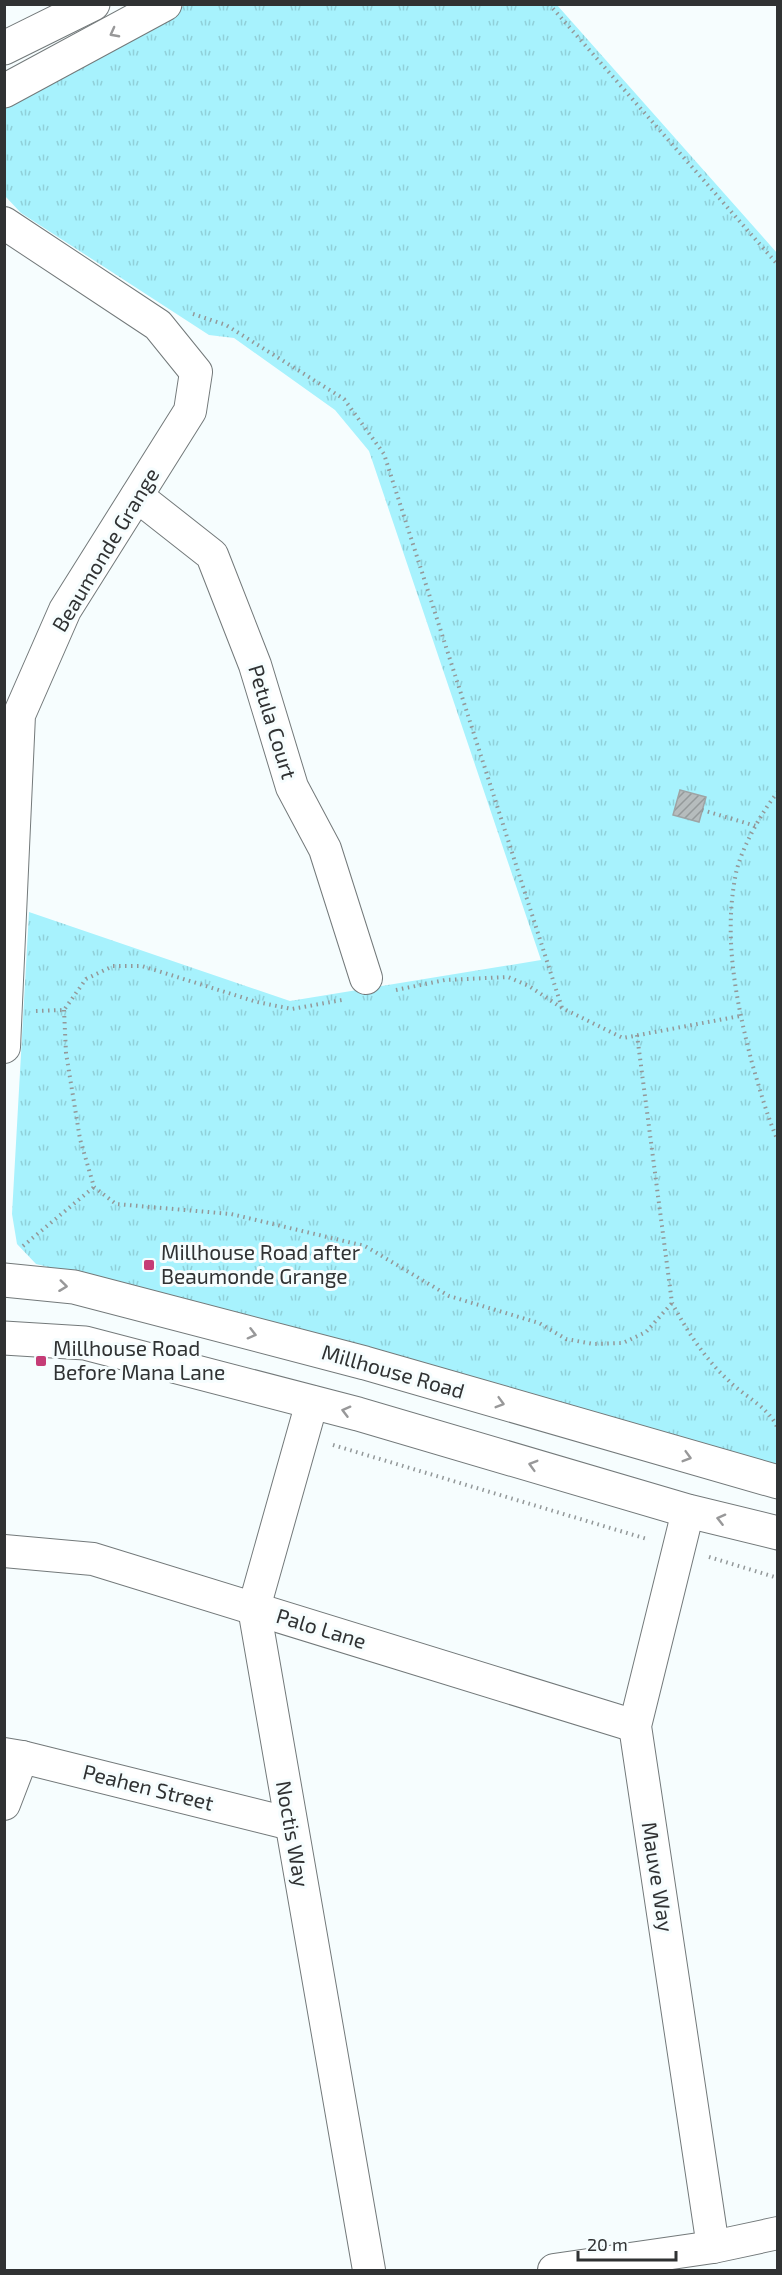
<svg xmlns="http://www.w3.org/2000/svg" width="782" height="2275" viewBox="0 0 782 2275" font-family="'Exo 2',sans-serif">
  <defs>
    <pattern id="park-tufts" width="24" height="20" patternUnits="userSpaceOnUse" patternTransform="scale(1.5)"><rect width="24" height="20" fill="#a7f2fd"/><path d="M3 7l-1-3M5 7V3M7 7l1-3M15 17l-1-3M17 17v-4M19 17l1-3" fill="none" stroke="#90d0d9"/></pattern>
    <pattern id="building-hatch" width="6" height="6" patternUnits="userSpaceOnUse" patternTransform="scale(1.5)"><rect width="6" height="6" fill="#b6bcbd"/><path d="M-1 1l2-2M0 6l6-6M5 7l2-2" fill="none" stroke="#94999a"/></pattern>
  </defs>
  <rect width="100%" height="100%" fill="#f6fdfe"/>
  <path fill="url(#park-tufts)" d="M185,5H557L777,253V1469L198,1304L36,1264L17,1244L12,1214L29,912L290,1001L541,960L369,451L335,410L234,338L209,335L21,213L5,196V100L167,16Z"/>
  <path fill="url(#building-hatch)" stroke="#9ea4a5" stroke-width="1.5" d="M680,790L706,797L699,822L673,815Z"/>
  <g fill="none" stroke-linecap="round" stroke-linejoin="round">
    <g stroke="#73797a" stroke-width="34">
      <g id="minor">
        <path d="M4,223L158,325L196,372L190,411L65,610L19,715L4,1047"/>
        <path d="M137,496L212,555L255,665L292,787L325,849L366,978"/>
        <path d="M312,1402L254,1608L369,2270"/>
        <path d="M688,1511L635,1726L713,2247"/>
        <path d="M4,1551L93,1559L635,1726"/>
        <path d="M4,1754L22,1757L291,1824"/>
        <path d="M4,1804L22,1757"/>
        <path d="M554,2270L713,2247L778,2233"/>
      </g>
    </g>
    <g stroke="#73797a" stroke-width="35">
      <g id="tertiary">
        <path d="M4,48L93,4"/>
        <path d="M4,91L165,4"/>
      </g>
    </g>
    <g stroke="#73797a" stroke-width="35">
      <g id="secondary">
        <path d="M4,1280L74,1287L365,1363L778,1482"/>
        <path d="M4,1338L85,1343L358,1414L688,1511L778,1533"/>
      </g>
    </g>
    <g stroke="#939899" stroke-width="4" stroke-dasharray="1.5 4.5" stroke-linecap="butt">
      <path d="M549,4L778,265"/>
      <path d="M193,314L226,325L344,399L384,454L562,1008"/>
      <path d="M778,792C762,811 741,849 736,873C723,937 736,1001 752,1063C760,1090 767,1116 778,1141"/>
      <path d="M702,810L756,826"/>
      <path d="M396,990L445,980L508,977L529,986L562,1008L623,1038L740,1016"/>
      <path d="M64,1010L66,1053L80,1139L94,1187L116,1204L231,1214L365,1246L449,1296L539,1323L566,1339L593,1344L623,1343L646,1332L672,1303"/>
      <path d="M36,1011L64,1010L86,979L113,966H142L257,1002L292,1009L342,1000"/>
      <path d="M637,1035L672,1303C687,1331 705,1359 729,1381C745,1397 769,1407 778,1429"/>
      <path d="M23,1246L94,1187"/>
      <path d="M333,1445L647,1539"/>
      <path d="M709,1557L778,1578"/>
    </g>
    <use href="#minor" stroke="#fff" stroke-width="32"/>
    <use href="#tertiary" stroke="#fff" stroke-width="33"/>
    <use href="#secondary" stroke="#fff" stroke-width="33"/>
  </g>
  <defs><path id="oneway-chevron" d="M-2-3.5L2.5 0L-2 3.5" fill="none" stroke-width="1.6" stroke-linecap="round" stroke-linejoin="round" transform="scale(1.5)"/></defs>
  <g stroke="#989899">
    <use href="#oneway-chevron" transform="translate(114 33) rotate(152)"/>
    <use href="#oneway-chevron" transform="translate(63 1286) rotate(7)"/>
    <use href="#oneway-chevron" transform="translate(252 1334) rotate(15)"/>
    <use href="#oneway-chevron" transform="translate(500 1403) rotate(16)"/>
    <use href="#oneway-chevron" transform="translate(346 1411) rotate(-165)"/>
    <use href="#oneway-chevron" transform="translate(687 1457) rotate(16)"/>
    <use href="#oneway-chevron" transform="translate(533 1465) rotate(-164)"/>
    <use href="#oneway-chevron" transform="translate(721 1519) rotate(-166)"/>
  </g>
  <g fill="#c53c76" stroke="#f6fdfe" stroke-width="2">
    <rect x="143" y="1259" width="12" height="12" rx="3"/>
    <rect x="35" y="1355" width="12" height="12" rx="3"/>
  </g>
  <g text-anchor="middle" stroke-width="6" stroke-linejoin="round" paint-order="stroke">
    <g font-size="21" fill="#303233" stroke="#f6fdfe">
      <text transform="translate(106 550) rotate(-59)" y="7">Beaumonde Grange</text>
      <text transform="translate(272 722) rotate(73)" y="7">Petula Court</text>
      <text transform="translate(393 1372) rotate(16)" y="7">Millhouse Road</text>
      <text transform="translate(321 1629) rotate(17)" y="7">Palo Lane</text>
      <text transform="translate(148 1788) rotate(14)" y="7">Peahen Street</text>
      <text transform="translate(292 1834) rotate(80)" y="7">Noctis Way</text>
      <text transform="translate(657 1877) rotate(81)" y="7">Mauve Way</text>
    </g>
    <g font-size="21" fill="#303233" stroke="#f6fdfe" text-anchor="start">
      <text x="161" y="1260">Millhouse Road after<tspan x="161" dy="24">Beaumonde Grange</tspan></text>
      <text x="53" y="1356">Millhouse Road<tspan x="53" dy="24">Before Mana Lane</tspan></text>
    </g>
  </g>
  <rect width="782" height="2275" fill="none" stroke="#303233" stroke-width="12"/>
  <path d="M578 2251v9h98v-9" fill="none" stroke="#303233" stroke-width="3"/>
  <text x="587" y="2251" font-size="18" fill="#303233" stroke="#f6fdfe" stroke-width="4.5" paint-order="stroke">20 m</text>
</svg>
